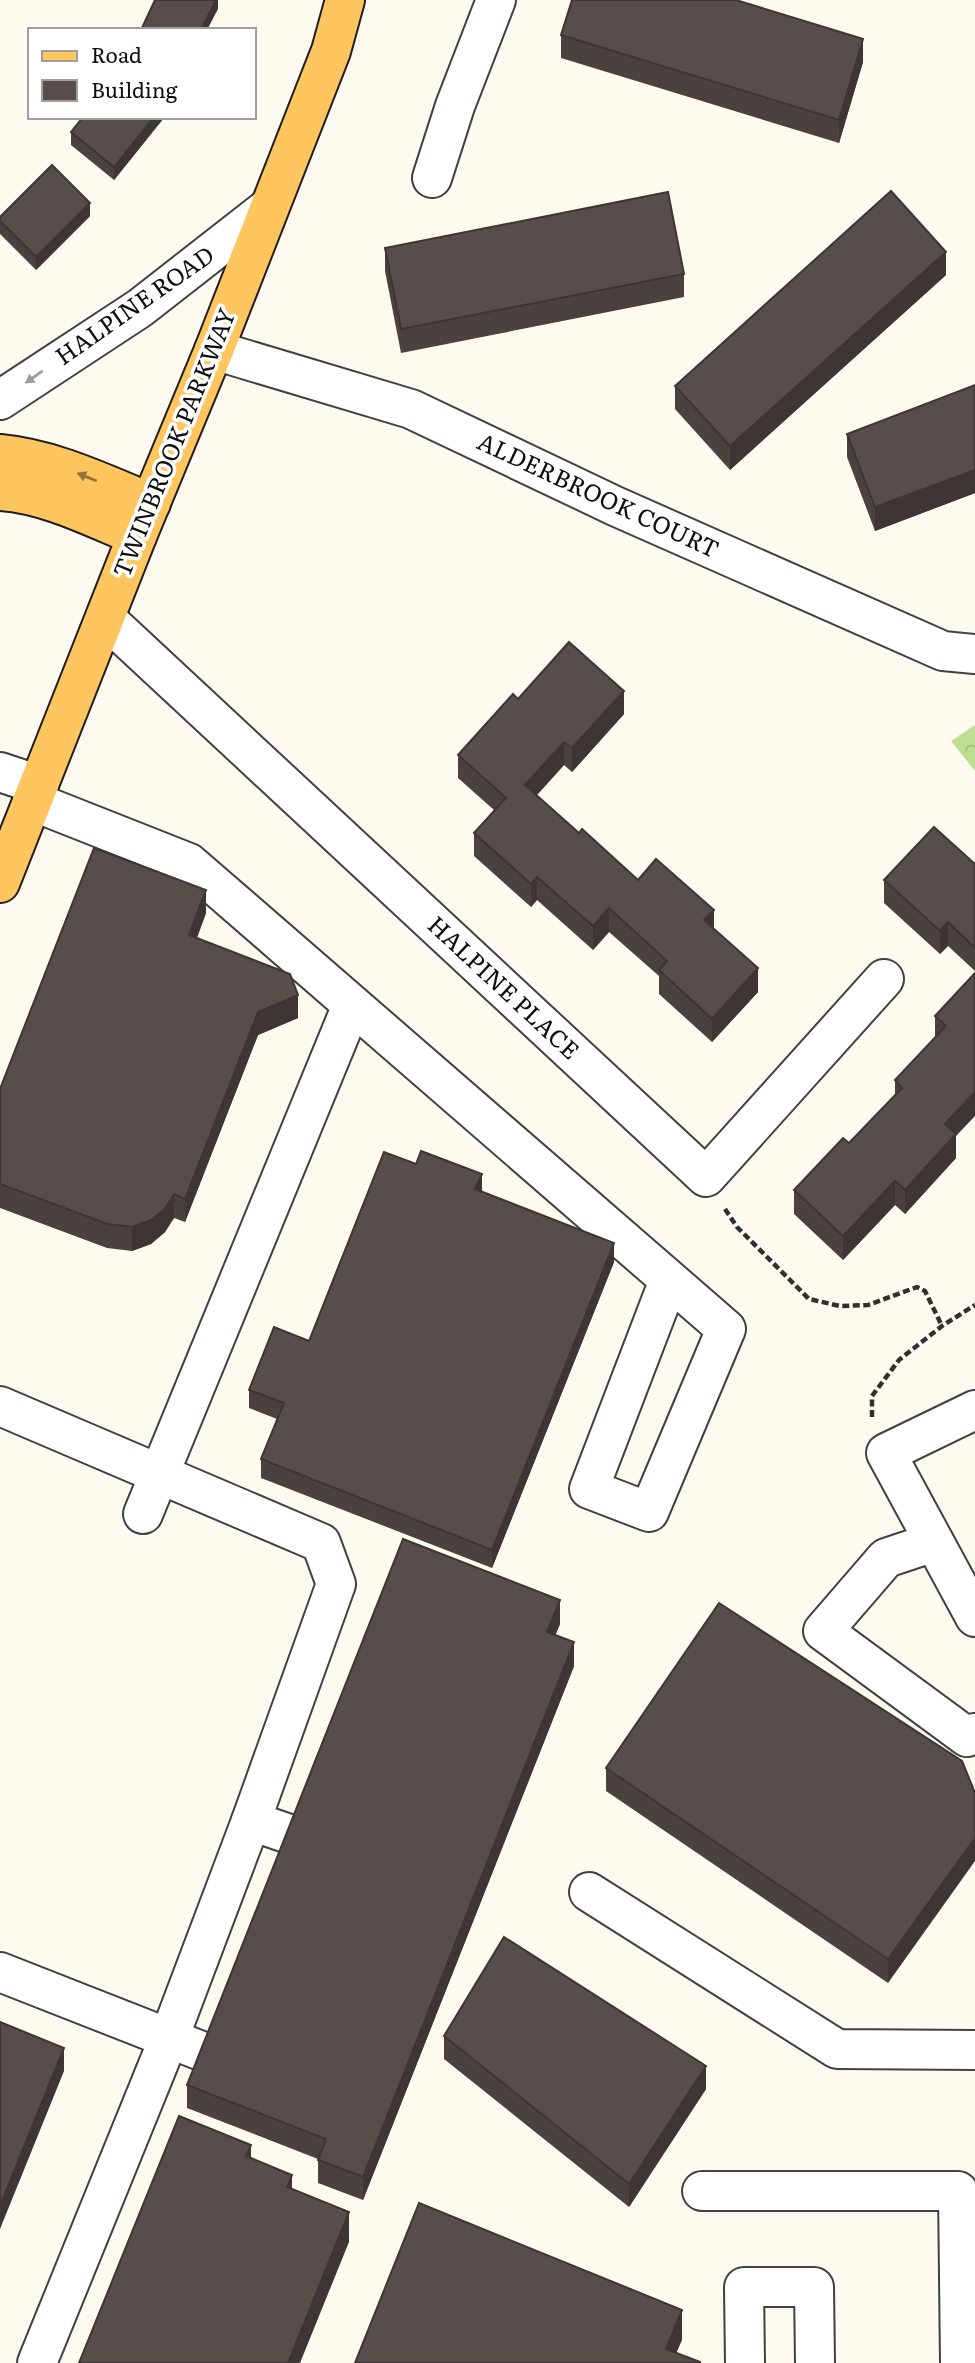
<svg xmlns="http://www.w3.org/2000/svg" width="975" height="2363" viewBox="0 0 975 2363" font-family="Literata,serif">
  <defs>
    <pattern id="forest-crowns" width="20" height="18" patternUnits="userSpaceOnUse" patternTransform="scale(1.75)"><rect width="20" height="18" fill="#bede94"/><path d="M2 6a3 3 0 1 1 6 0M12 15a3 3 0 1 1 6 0" fill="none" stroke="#a2bd7e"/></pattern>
  </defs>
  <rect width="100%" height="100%" fill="#fffaef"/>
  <path fill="url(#forest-crowns)" d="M975,725V771L951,741Z"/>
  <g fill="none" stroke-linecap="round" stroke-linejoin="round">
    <g stroke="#414141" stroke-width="42">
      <g id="minor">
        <path d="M432,178L455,106L496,0"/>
        <path d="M214,350L411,409L615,506L943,651L975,654"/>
        <path d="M0,400L140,308L268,208"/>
        <path d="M105,618L706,1177L884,979"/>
        <path d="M0,772L39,785"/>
        <path d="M32,801L189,863L726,1329L649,1512L589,1489L669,1280"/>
        <path d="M0,1406L321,1543L336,1584L251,1821L169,2038L37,2363"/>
        <path d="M975,1410L886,1453L975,1617"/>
        <path d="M143,1514L352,1005"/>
        <path d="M934,1542L886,1558L823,1631L967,1737L975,1733"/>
        <path d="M251,1821L295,1836"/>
        <path d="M589,1892L837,2049L975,2050"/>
        <path d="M0,1972L209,2054"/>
        <path d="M702,2191H958L960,2363"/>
        <path d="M745,2363L744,2287H814L815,2363"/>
      </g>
    </g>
    <g stroke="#1f1f1f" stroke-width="42">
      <g id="major">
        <path d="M0,454C53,459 102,483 151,503"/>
        <path d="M0,491C47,494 93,518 137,536"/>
        <path d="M0,883L137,536L214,350L331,51L345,0"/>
      </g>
    </g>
    <g stroke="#303030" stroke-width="4.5" stroke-dasharray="7 3.5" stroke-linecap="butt">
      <path d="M725,1209L737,1227L809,1299L840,1306L868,1305L917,1287L925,1291L942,1326"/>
      <path d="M872,1417V1396L899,1360L942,1326L975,1305"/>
    </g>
    <use href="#minor" stroke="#fff" stroke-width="38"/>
    <use href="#major" stroke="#ffc65f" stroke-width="38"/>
  </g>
  <g fill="#4b4240">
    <path d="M561,35L863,62L839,143L561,58Z"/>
    <path d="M163,117V119L114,180L71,145V132Z"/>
    <path d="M90,216L36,270L0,234V217Z"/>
    <path d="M385,248L684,274V297L401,353L385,271Z"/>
    <path d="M946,275L730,470L675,409V386Z"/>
    <path d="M975,385V493L875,531L847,457V434Z"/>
    <path d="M518,699L624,714L572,772L564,765L537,795L579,833L638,880L714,929L758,992L712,1042L659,994V976L609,932L593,950L537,900L531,907L474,856V833L494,810L458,778V755Z"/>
    <path d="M975,864V971L948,946L940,954L884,903V880Z"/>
    <path d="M206,913L197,938L298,1018L258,1035L185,1222L174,1218L165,1232L151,1244L132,1251L107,1248L0,1208V1089Z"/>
    <path d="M975,973L956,1136V1158L905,1214L895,1205L843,1260L794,1214V1190L849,1143L895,1096V1080L935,1038V1016Z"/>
    <path d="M482,1191L614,1262L492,1568L261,1478V1459L277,1419L249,1408V1390L309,1341Z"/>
    <path d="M560,1624L555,1635L574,1666L363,2200L318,2183V2159L187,2108V2085Z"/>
    <path d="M606,1768L975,1793L888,1983L606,1791Z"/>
    <path d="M444,2036L706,2089L629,2207L444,2059Z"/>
  </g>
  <g fill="#3d3634">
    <path d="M216,0H218V9L207,30H201Z"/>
    <path d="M863,39V62L839,143V120Z"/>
    <path d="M154,117H163V119L114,180V167Z"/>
    <path d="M90,203V216L36,270V257Z"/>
    <path d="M946,252V275L730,470V446Z"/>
    <path d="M975,470V493L875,531V507Z"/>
    <path d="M624,691V714L572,772V748Z"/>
    <path d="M564,742V765L525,808V785Z"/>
    <path d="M537,877V900L531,907V884Z"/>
    <path d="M206,890V913L189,958V935Z"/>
    <path d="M609,908V932L593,950V926Z"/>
    <path d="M714,910V934L704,920Z"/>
    <path d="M948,922V946L940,954V931Z"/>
    <path d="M758,968V992L712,1042V1019Z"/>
    <path d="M298,995V1018L258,1035L185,1222V1199L258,1012Z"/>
    <path d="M975,1092V1116L956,1136V1158L905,1214V1190L945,1124Z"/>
    <path d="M482,1174V1193L475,1189Z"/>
    <path d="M895,1181V1205L843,1260V1236Z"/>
    <path d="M174,1194V1218L165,1232L151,1244L132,1251V1227Z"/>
    <path d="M614,1243V1262L492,1568V1550Z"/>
    <path d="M560,1600V1624L547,1655V1632Z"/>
    <path d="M574,1642V1666L363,2200V2177Z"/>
    <path d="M975,1838V1861L888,1983V1959Z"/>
    <path d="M64,2048V2071L0,2229V2206Z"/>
    <path d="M706,2066V2089L629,2207V2184Z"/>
    <path d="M251,2145V2175L246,2156Z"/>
    <path d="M292,2175V2205L287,2187Z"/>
    <path d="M349,2212V2242L300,2363H288Z"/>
    <path d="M682,2310V2340L672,2363L666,2349Z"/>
  </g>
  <g fill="#574d4a" stroke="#3d3634" stroke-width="2">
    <path d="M155,0H216L201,30H141Z"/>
    <path d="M572,0H736L863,39L839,120L561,35Z"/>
    <path d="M83,117H154L114,167L71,132Z"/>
    <path d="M52,165L90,203L36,257L0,221V217Z"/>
    <path d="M891,191L946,252L730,446L675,386Z"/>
    <path d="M668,192L684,274L401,329L385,248Z"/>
    <path d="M975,385V470L875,507L847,434Z"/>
    <path d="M569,642L624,691L572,748L564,742L525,785L579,833L582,829L638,880L656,859L714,910L704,920L758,968L712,1019L659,970L667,961L609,908L593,926L537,877L531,884L474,833L506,798L458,755L513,694L518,699Z"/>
    <path d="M934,827L975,864V948L948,922L940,931L884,880Z"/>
    <path d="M94,848L206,890L189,935L290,974L298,995L258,1012L185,1199L174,1194L165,1209L151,1220L132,1227L107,1224L0,1184V1089Z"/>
    <path d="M975,973V1092L945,1124L956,1134L905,1190L895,1181L843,1236L794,1190L843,1138L849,1143L902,1088L895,1080L944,1028L945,1025L935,1016Z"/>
    <path d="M421,1151L482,1174L475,1189L614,1243L492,1550L261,1459L284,1403L249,1390L274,1327L309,1341L384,1152L416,1164Z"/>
    <path d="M403,1539L560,1600L547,1632L574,1642L363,2177L318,2160L326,2139L187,2085Z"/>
    <path d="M719,1603L962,1761L975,1793V1838L888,1959L606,1768Z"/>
    <path d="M504,1937L706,2066L629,2184L444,2036Z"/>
    <path d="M0,2022L64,2048L0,2206Z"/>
    <path d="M179,2116L251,2145L246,2156L292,2175L287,2187L349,2212L288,2363H79Z"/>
    <path d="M419,2203L682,2310L666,2349L700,2362V2363H355Z"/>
  </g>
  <defs><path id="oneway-solid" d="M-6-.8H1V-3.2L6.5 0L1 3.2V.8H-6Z" transform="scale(1.75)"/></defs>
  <use fill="#9f9f9f" href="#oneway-solid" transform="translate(34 377) rotate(145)"/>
  <use fill="#93733b" href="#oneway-solid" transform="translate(87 477) rotate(-158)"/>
  <g text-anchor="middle" stroke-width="7" stroke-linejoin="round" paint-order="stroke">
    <g font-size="24" fill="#0e0e0e" stroke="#fff">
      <text transform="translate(135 306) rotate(-35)" y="8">HALPINE ROAD</text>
      <text transform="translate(175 443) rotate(-68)" y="8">TWINBROOK PARKWAY</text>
      <text transform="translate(598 496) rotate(25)" y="8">ALDERBROOK COURT</text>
      <text transform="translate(503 988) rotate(43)" y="8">HALPINE PLACE</text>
    </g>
  </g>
  <rect x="28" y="28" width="228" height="91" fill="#ffffff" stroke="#9f9f9f" stroke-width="2"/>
  <rect x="42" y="51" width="35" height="10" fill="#ffc65f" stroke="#9f9f9f" stroke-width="2"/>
  <text x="91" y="63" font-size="21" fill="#0e0e0e">Road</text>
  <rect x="42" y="80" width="35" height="21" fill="#574d4a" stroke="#9f9f9f" stroke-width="2"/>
  <text x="91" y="98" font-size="21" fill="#0e0e0e">Building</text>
</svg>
